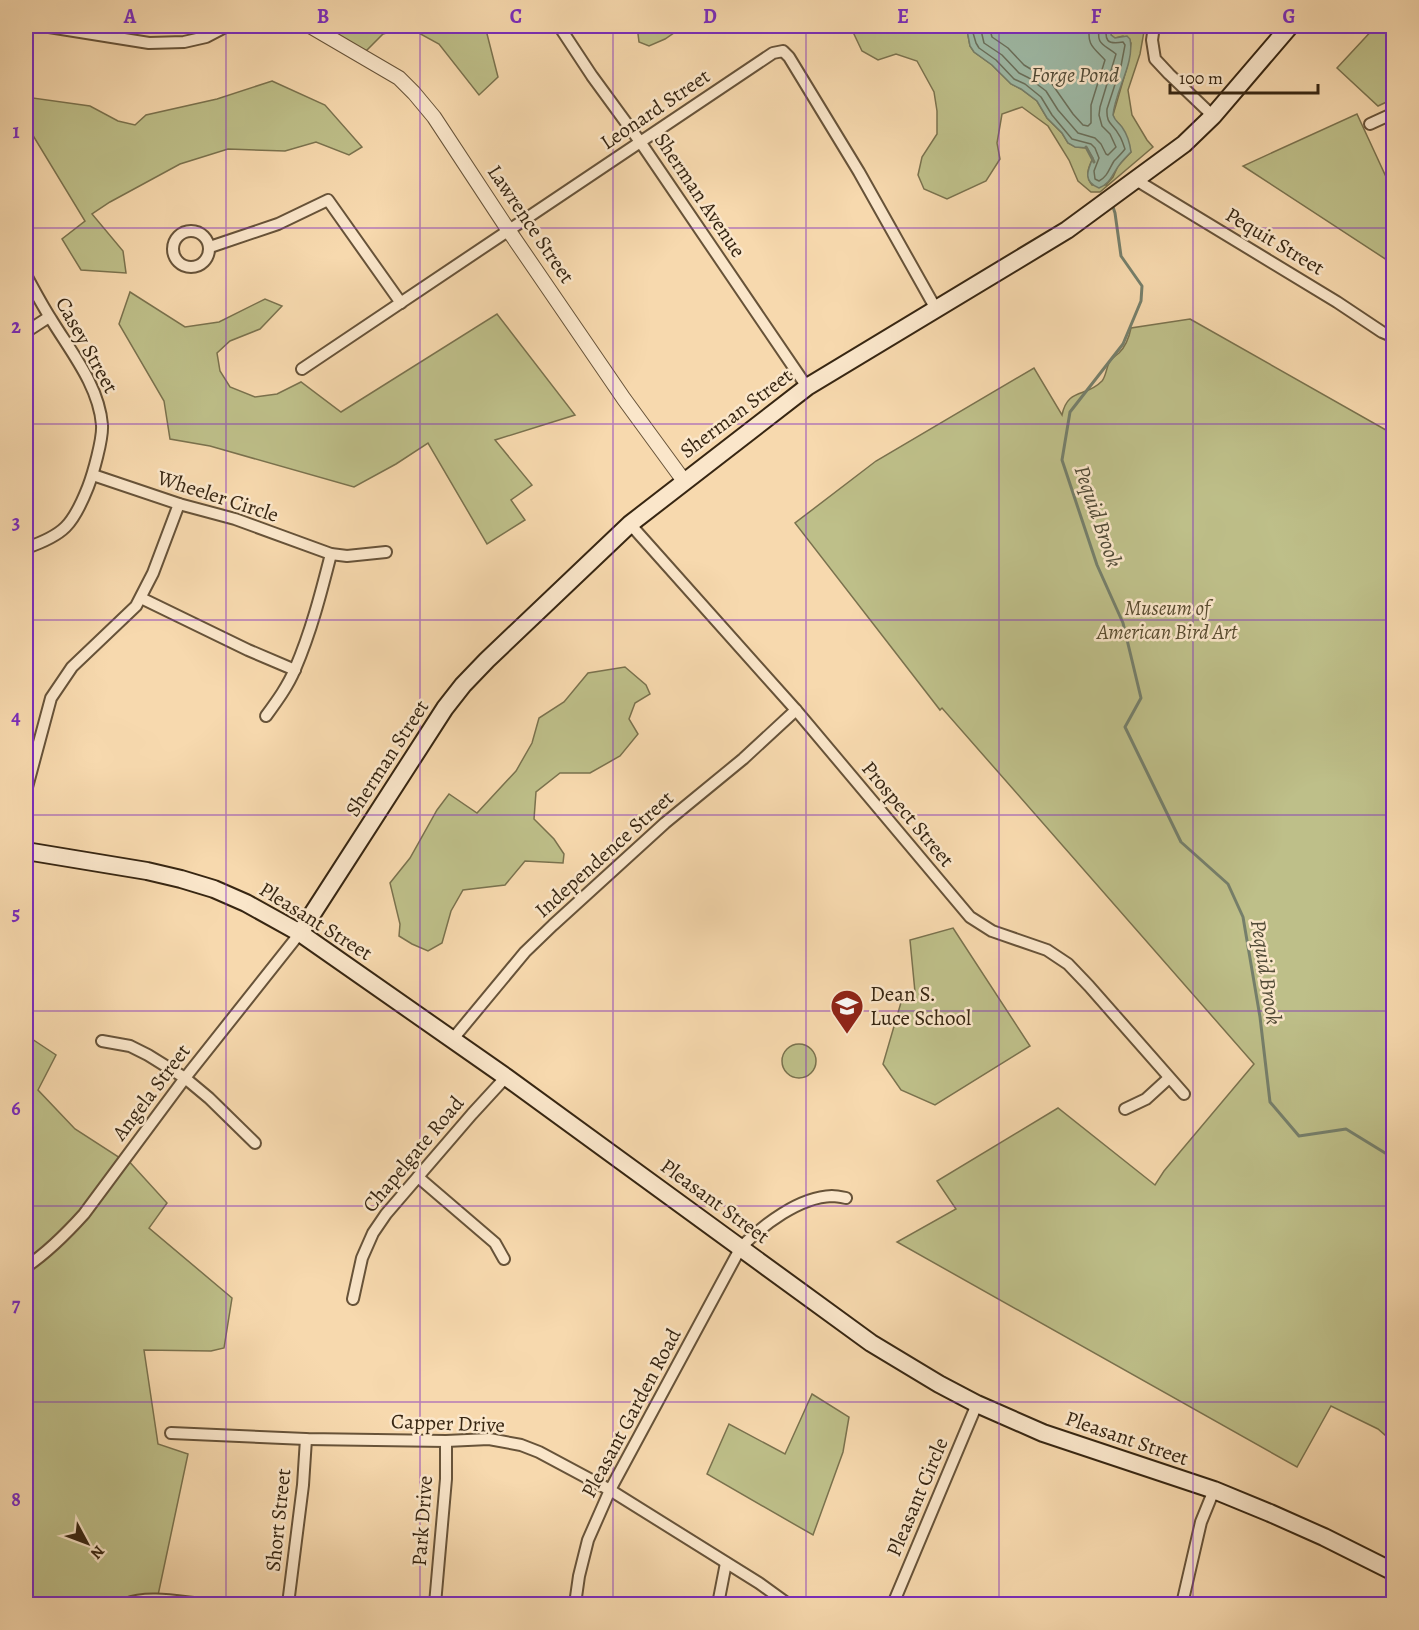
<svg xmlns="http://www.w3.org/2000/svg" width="1419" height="1630" viewBox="0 0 1419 1630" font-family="Alegreya,serif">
  <rect width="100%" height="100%" fill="#f7d9ae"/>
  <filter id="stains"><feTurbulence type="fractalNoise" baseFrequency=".00333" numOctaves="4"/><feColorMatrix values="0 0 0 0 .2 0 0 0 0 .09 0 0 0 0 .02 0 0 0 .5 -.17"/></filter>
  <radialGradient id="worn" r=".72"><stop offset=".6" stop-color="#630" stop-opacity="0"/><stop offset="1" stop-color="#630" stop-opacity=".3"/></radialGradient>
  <g fill="#bebf89" stroke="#7a724e" stroke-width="1.5">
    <path d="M310,26H485L498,77L479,95L439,44L408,27L383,34L361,56Z"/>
    <path d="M637,26H684L665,39L649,46L639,42Z"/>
    <path d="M847,26H964L967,30L970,46L974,52L992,65L1011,84L1021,89L1037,101L1047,118L1062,133L1068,143L1076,147L1087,148L1093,158C1088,168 1085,175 1092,185H1106L1113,177L1118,166L1131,152L1120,125L1114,119L1113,115L1127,67L1131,43L1123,36L1115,38L1111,35L1113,26H1145L1140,54L1128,90L1132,115L1147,140L1153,147L1100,192H1091L1078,181L1069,160L1048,126L1022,107L1002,114L997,143L1000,159L986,181L947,199L924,189L918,175L922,157L937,134V111L934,92L917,61L896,54L878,60L862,51L852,30Z"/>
    <path d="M1376,26H1394L1393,99L1378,106L1337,68Z"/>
    <path d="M272,81L325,105L362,147L349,155L316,142L285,151L228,149L180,164L110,202L92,214L123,251L126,273L81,270L62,239L85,221L26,124V97L90,106L118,121L135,125L146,115L217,99Z"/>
    <path d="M1357,114L1393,192V264L1243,166Z"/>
    <path d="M130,292L185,327L219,322L265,299L282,306L260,329L230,341L217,353L220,371L230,387L255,397L277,394L301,382L341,412L497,314L575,415L495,440L532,485L511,500L525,520L487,544L428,443L396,464L354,487L210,446L170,439L164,401L119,324Z"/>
    <path d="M1190,319L1393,434V1442L1378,1429L1331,1406L1297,1467L897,1242L956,1209L937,1181L1058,1108L1155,1185L1164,1171L1254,1064L942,708L940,710L795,523L876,461L1034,368L1062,415C1068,387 1086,398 1102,381C1106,376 1106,369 1109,363C1111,359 1115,356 1119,353C1126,346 1129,338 1131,328Z"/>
    <path d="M625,667L646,685L650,694L635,703L629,719L638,734L620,756L590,773H560L536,792L534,819L554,839L564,854L563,863L525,861L505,885L463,890L451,911L442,943L428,951L412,944L399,936L400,924L390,883L410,858L437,810L449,794L477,813L516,771L532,743L539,718L564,702L588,673Z"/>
    <path d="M953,928L1030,1046L935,1105L901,1090L883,1064L902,999L915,992L910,940Z"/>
    <path d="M26,1035L56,1055L38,1090L75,1129L123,1160L125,1157L167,1203L149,1228L232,1298L224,1348L211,1351L144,1350L158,1444L188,1454L157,1600L126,1604H26Z"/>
    <circle cx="799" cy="1061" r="17"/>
    <path d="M812,1394L849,1417L843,1452L813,1535L707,1474L729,1424L785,1454Z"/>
  </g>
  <path fill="#9ebaa7" stroke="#757f6b" stroke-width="1.5" d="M964,26H1113L1111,35L1115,38L1127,36L1130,39C1135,63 1115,91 1113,115C1115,121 1118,122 1122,127C1127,134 1130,144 1131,152C1127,156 1123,160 1120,164C1112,174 1111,183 1099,188C1083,182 1087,171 1093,158L1087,148L1075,147L1068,143L1062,133L1047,118L1037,101L1021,89L1011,84L992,65L974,52L970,46L967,30Z"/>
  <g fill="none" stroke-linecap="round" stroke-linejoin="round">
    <g stroke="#6a705c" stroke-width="1.5">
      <path d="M971,26L976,43L979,48L996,60L1014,79L1025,84L1041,97L1052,115L1072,139L1091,144L1095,148L1099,158L1094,171L1095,179L1099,181C1108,176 1109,169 1114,161C1118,157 1122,153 1125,149C1123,144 1122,139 1119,135C1113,123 1106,125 1107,109L1121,66L1125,45L1123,42C1107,45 1104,40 1107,26"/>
      <path d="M980,26L984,43L1002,55L1019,73L1029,78L1046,91L1058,110L1078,133L1095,138L1101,144L1106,154L1108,155L1116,147L1110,134L1102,126L1099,115L1100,107L1116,54C1104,44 1095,45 1100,26"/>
      <path d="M989,26L992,37L1008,48L1024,65L1034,71L1052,84L1073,114L1083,125L1088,126L1091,123V105L1105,60C1094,48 1086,45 1090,26"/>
    </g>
    <g stroke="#757f6b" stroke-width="3">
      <path d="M1086,147L1094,162"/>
      <path d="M1112,204L1115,213L1121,256L1142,286L1141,301L1123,344L1070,412L1062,460L1097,565L1123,623L1141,698L1125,727L1181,842L1228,884L1243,917L1260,1017L1270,1102L1299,1136L1346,1129L1390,1156L1394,1165"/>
    </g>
    <g stroke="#675339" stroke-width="14">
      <g id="minor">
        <path d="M559,26L592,76L641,143L807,387"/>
        <path d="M1154,26L1152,40L1155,59L1169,74L1213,116"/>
        <path d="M26,27H49L149,43L184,42L206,37L227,26"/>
        <path d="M1370,124L1394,113"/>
        <path d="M1136,180L1337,302L1382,332L1394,337"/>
        <circle cx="191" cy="249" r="18"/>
        <path d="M210,247L278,224L328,200L401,303"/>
        <path d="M26,275C34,290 42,305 51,319C71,352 99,386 102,425C103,439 93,474 88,487C73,525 64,535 26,548"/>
        <path d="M26,332L49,317"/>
        <path d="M302,369L773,53L783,51L789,57L859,172L936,309"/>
        <path d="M93,475L179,504L235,519L331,554L347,556L386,552"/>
        <path d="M630,524L796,710L970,917L992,931L1047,950L1068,964L1089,986L1184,1094"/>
        <path d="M141,598L248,650L295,670"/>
        <path d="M266,716C277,701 288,686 295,669C311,632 321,593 331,554"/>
        <path d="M26,791L51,698L72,667L136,606L153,573L179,504"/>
        <path d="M452,1040L525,952L553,925L665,823L743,759L796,710"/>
        <path d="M102,1041L130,1046L148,1055L185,1078L209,1098L255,1143"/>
        <path d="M1125,1109L1146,1099L1169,1078"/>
        <path d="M418,1177L495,1243L504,1259"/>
        <path d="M26,1267C48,1252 66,1234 84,1214L185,1078L300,933"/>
        <path d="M353,1299L362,1258L373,1233L386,1214L472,1114L506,1077"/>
        <path d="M171,1433L306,1439L446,1441L489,1439L521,1445L539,1452L610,1490L759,1583L788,1604"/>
        <path d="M126,1604C147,1595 181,1602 204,1604"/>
        <path d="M288,1604L303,1485L306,1439"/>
        <path d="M435,1604L446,1479V1441"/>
        <path d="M575,1604L579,1576L588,1540L610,1490L741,1247C763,1225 799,1197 832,1196C836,1196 841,1197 846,1198"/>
        <path d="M718,1604L726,1563"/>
        <path d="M893,1604L977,1404"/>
        <path d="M1182,1604L1201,1522L1214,1490"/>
      </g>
    </g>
    <g stroke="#675339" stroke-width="16">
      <path id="tertiary" d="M310,26L399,78L414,93L434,117L509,231L624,399L684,481"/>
    </g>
    <g stroke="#372612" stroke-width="20">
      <g id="secondary">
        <path d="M26,851L147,871L181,879L214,889L246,903L300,933L506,1077L871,1343L939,1384L977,1404L1043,1433L1214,1490L1270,1513L1324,1537L1394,1572"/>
        <path d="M300,933L445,708L463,685L487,660L630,524L807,387L1067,230L1184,144L1213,116L1290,26"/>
      </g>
    </g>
    <use href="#minor" stroke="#fae6ca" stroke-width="10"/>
    <use href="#tertiary" stroke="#fae6ca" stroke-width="14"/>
    <use href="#secondary" stroke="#fae6ca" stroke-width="16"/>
  </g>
  <path fill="none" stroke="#7b2cbf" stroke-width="1.5" stroke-opacity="0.55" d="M226,26V1604M420,26V1604M613,26V1604M806,26V1604M999,26V1604M1193,26V1604M26,228H1394M26,424H1394M26,620H1394M26,815H1394M26,1011H1394M26,1206H1394M26,1402H1394"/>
  <defs>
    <g id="school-pin" transform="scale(1.725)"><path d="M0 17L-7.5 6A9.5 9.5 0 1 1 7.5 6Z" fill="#8f2418" stroke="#fae6ca"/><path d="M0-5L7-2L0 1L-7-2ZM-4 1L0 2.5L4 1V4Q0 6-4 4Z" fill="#fff"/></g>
  </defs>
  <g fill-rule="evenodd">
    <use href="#school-pin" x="847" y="1006"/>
  </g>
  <g text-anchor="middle" stroke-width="5" stroke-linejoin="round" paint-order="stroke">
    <g font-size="21" fill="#372612" stroke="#fae6ca">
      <text transform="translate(655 109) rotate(-34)" y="7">Leonard Street</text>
      <text transform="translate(700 195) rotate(56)" y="7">Sherman Avenue</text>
      <text transform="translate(531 224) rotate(56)" y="7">Lawrence Street</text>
      <text transform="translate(1275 241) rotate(31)" y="7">Pequit Street</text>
      <text transform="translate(87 345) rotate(61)" y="7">Casey Street</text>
      <text transform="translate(736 413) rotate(-37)" y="7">Sherman Street</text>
      <text transform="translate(218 496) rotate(18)" y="7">Wheeler Circle</text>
      <text transform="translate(387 758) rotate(-57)" y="7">Sherman Street</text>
      <text transform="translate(908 814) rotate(50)" y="7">Prospect Street</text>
      <text transform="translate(604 854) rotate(-42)" y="7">Independence Street</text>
      <text transform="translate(316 921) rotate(32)" y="7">Pleasant Street</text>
      <text transform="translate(151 1092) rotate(-53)" y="7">Angela Street</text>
      <text transform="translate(413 1154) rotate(-50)" y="7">Chapelgate Road</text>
      <text transform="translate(715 1201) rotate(36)" y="7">Pleasant Street</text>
      <text transform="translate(631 1413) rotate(-62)" y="7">Pleasant Garden Road</text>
      <text transform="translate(448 1423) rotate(2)" y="7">Capper Drive</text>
      <text transform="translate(1127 1438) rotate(19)" y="7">Pleasant Street</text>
      <text transform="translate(917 1497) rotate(-67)" y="7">Pleasant Circle</text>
      <text transform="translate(278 1520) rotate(-84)" y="7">Short Street</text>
      <text transform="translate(422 1521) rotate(-86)" y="7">Park Drive</text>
    </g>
    <g font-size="21" font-style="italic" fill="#594c30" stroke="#fae6ca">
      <text x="1167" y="615">Museum of<tspan x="1167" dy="24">American Bird Art</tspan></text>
    </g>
    <g font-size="21" fill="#372612" stroke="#fae6ca" text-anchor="start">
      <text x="870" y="1001">Dean S.<tspan x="870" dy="24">Luce School</tspan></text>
    </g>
    <g font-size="22" font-style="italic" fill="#514b37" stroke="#fae6ca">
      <text x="1075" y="82">Forge Pond</text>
      <text transform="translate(1099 516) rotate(71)" y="8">Pequid Brook</text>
      <text transform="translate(1267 972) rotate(81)" y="8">Pequid Brook</text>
    </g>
  </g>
  <rect width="1419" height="1630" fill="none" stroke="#f7d9ae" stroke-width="66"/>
  <g transform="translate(87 1543) rotate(131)" stroke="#fae6ca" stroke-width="4.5" paint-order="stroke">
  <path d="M0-4.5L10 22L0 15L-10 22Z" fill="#372612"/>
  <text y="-9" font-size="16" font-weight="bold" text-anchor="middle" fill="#372612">N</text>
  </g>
  <path d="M1170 84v9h148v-9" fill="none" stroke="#372612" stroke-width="3"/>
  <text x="1179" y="84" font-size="18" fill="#372612" stroke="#fae6ca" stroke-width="4.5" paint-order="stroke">100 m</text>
  <rect x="33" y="33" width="1353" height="1564" fill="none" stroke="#7b2cbf" stroke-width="2"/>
  <g font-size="20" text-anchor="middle" font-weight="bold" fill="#7b2cbf">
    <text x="130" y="23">A</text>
    <text x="323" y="23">B</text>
    <text x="516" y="23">C</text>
    <text x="710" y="23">D</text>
    <text x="903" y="23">E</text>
    <text x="1096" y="23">F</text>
    <text x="1289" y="23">G</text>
    <text x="16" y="138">1</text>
    <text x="16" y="333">2</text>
    <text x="16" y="529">3</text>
    <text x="16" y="724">4</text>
    <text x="16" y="920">5</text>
    <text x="16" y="1115">6</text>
    <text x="16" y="1311">7</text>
    <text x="16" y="1506">8</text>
  </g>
  <rect width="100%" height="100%" filter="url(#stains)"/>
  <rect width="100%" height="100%" fill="url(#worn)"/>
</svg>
